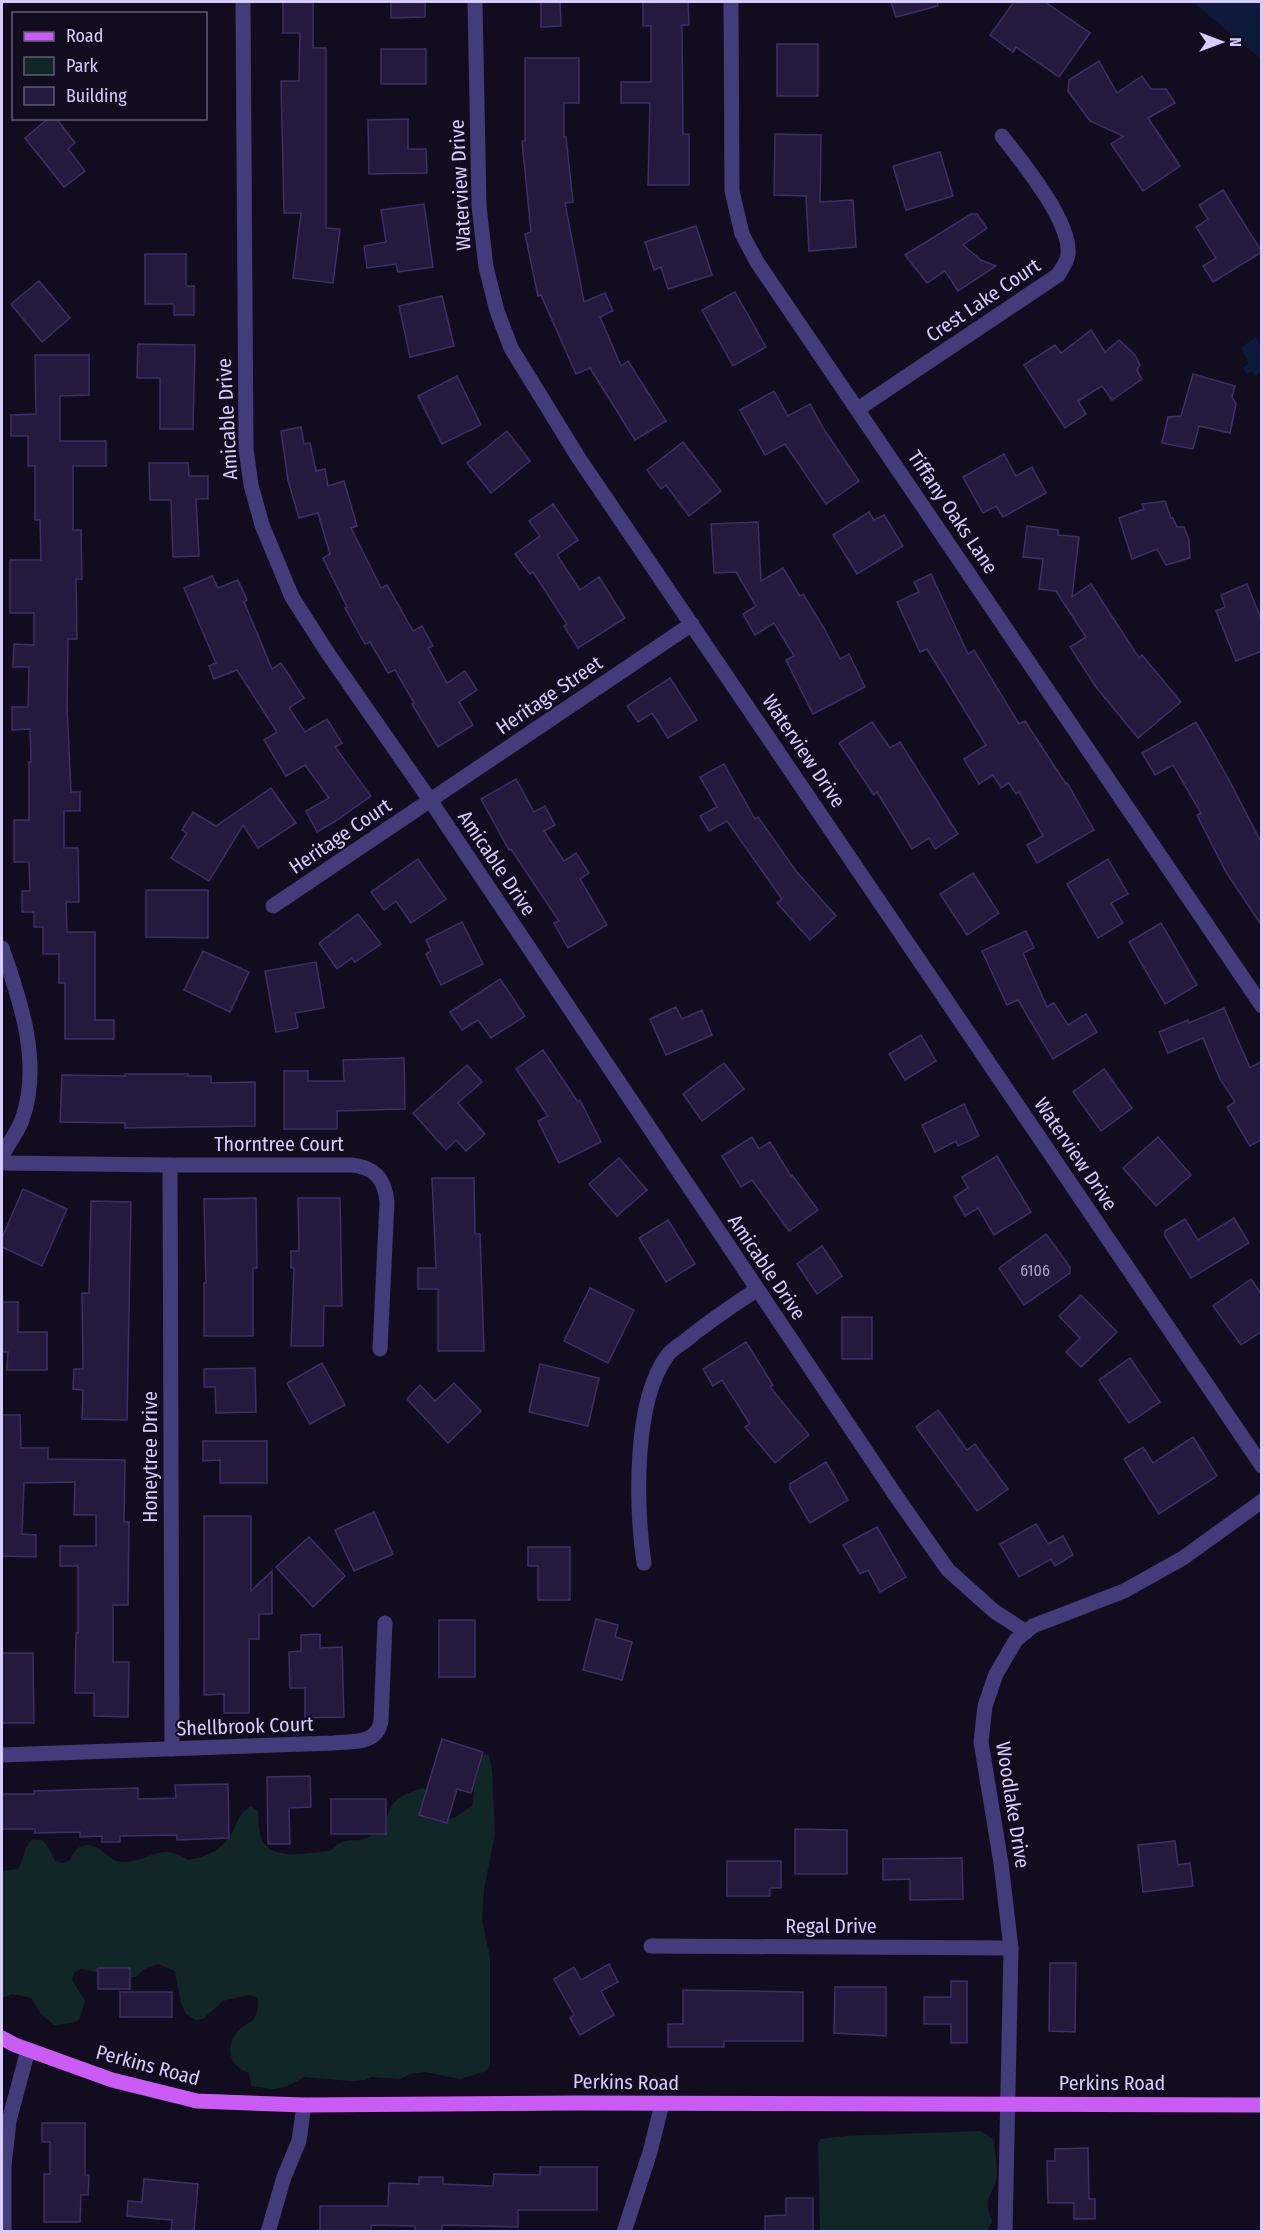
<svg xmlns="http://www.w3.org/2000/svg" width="1263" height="2233" viewBox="0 0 1263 2233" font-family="'Fira Sans Condensed',sans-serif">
  <rect width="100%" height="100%" fill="#120d1e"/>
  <g fill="#112627">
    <path d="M485,1754L489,1755L492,1771L495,1834L484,1889L482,1920L490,1957V2066L486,2071L460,2079L425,2072L409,2074L401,2079L371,2077L365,2080L350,2081L304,2077L288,2086L274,2089L251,2086L249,2073C227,2066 224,2043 241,2028C244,2025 250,2023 253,2020C258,2014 259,2005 257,1997L248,1995L223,2001L203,2019L195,2020L186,2014L181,2003L175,1971L158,1964L144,1969L136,1977H125L81,1969L74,1973L72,1980L85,2001L79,2020L72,2023L54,2025L40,2013L31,1998L12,1994L2,1998V1871L18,1869C26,1858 21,1850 32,1840H42L47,1845L55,1861L63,1863L70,1860C73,1853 77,1846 86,1845C102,1844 108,1862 123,1862C152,1862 158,1841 188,1860C208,1857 225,1848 234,1829C239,1818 240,1813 251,1806L258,1811C259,1818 258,1827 260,1834C267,1864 309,1852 330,1851C348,1833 353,1845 369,1837C389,1828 385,1810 397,1800C404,1794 414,1791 423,1788L431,1795L442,1819L454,1818L472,1806C475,1789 474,1774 479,1757Z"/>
    <path d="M981,2131L993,2139C995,2149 999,2173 996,2182C988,2201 984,2200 992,2221L987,2231H820L818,2143L821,2139L846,2136Z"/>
  </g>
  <g fill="#0e1a3c">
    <path d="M1193,2H1261V59Z"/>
    <path d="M1255,337L1261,347V371L1256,375L1252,371L1247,374L1243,368L1249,363L1241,348Z"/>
  </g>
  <g fill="#251a3d" stroke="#3f2e68" stroke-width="1.5">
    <path d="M283,2H313V48H326V228L340,229L333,283L293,278L301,213H284L281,81H299L300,33H283Z"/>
    <path d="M391,2H425V17L391,18Z"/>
    <path d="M541,2H560L561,26L541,27Z"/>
    <path d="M643,2H688L689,25H682L683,134H689V185H648L650,103H621V82H651V26H643Z"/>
    <path d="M891,2H937L938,6L896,17Z"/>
    <path d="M1014,2H1045L1090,33L1059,77L1016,47L1013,52L990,35Z"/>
    <rect x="777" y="44" width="41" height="52"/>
    <rect x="381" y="49" width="45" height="35"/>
    <path d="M525,58H579V103H564V137H566L573,202L565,203L584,302L605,293L613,311L600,317L621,366L628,361L666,421L635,440L590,368L576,374L541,295L538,296L525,234L531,232L522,141H525Z"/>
    <path d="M1099,61L1117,93L1142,76L1151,89H1166L1175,103L1148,118L1180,166L1143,191L1111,144L1123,136L1090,121L1068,91L1069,80Z"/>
    <path d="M49,118H56L75,143L68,149L85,171L64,187L25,138Z"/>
    <path d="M408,119V149H426L427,173L369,174L368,120Z"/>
    <path d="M775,134L821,135L820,202L853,200L856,247L809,251L806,196L774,195Z"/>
    <path d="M940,152L953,196L906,210L893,166Z"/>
    <path d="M1223,190L1262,252L1213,282L1203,266L1216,258L1196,227L1208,219L1199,205Z"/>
    <path d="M424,204L433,267L398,272L396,264L367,268L364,246L386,242L381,210Z"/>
    <path d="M971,214H977L987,228L963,245L981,260L996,266L958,291L945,271L927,283L905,255Z"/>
    <path d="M696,226L712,275L668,289L661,267L654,270L645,242Z"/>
    <path d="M145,254H186V286H194V315H174V304H145Z"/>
    <path d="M39,281L70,318L42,342L11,304Z"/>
    <path d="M735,292L766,347L733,366L702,310Z"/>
    <path d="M442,296L454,346L410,357L399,306Z"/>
    <path d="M1091,330L1105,352L1119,340L1135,355L1140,365L1137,370L1142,379L1112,400L1102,386L1078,401L1086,414L1065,428L1024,365L1055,345L1061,353Z"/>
    <path d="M138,344L195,345L193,429H160V378H137Z"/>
    <path d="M35,355H89V395L60,396V441H106V466H73V530H81L82,579H76L77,639H68L67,706L71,792H80V811H64V848H78L79,902H66L67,932H95V1020H114V1039H65V983H59V954H43V927H34V912H22V891H30L29,862H14V820H29V762H31L30,729L12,730V707H28L29,667H13L14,644L34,645V613H10V560H41L40,520H35V466H28V436H11V415L36,414Z"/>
    <path d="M1193,374L1235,386L1232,397L1236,404L1230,433L1199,426L1193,449L1162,443L1168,417L1181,416Z"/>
    <path d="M457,376L481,425L442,444L418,396Z"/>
    <path d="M774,391L788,416L810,404L825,431L859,481L826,504L785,444L765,455L740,410Z"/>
    <path d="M301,427L304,444L310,443L316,471L325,469L328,486L344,481L357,526L351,528L381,588L387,585L413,631L422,626L433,646L428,648L447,683L465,671L477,690L459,702L473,725L438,747L412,704L414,703L395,670L388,673L370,642L365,644L345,608L347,607L323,558L330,554L318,513L299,518L288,480L281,431Z"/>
    <path d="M507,431L530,461L491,493L467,463Z"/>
    <path d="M683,442L721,491L689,516L666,485L661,489L647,470Z"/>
    <path d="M1004,454L1016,476L1032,467L1046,493L1003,517L996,506L983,513L963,477Z"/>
    <path d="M149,463H188L189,476H208V499H196L199,556L173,557L171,500H150Z"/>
    <path d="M1165,501L1171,518H1173L1177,527H1184L1189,540L1190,558L1166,565L1157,549L1132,559L1119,518L1144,509L1142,504Z"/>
    <path d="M553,504L578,540L557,555L580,590L599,577L625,618L578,648L564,626L567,624L533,572L530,574L515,554L540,536L529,521Z"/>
    <path d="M869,512L874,520L884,515L903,546L857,574L833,535Z"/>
    <path d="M758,522L761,581L783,568L800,596L803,594L824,628L840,659L849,654L865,687L813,714L786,660L794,656L774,623L755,635L743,614L756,606L736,572L714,573L711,524Z"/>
    <path d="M1027,526L1058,530V535L1079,537L1072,597L1091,584L1139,658L1142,655L1181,702L1138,738L1096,687L1070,647L1086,637L1056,591L1039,589L1043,559L1023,557Z"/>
    <path d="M931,574L968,654L974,650L1019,724L1025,721L1066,784L1067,783L1094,830L1037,863L1027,845L1043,836L1019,792L1016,794L1009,783L1001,788L993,775L979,784L964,759L986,745L927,649L920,652L897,602L919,592L914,582Z"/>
    <path d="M212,576L218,588L238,580L247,600L244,602L272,669L281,663L304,698L289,708L305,732L327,719L342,743L335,747L371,796L334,822L317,832L306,811L329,798L305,765L286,776L264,740L277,732L237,670L214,679L209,666L216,663L184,588Z"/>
    <path d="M1247,584L1262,621V651L1236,661L1216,611L1225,607L1221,595Z"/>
    <path d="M670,678L697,720L668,738L652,713L638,722L627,706Z"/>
    <path d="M872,722L890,748L900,742L958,834L935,849L929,838L912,849L877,792L874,795L839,743Z"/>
    <path d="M1196,722L1228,778L1262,844V926L1226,872L1197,815L1201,813L1173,765L1155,775L1142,753Z"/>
    <path d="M724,764L755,819L758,817L796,871L836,916L810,940L777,903L782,899L727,821L709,831L700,816L717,807L700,777Z"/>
    <path d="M516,779L534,812L545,806L555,825L544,831L564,861L576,853L589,873L580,879L607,925L568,948L554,923L559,921L511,849L509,850L481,799Z"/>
    <path d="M271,788L296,823L258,848L243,825L209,881L171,858L187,833L182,830L193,812L216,826Z"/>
    <path d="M418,859L446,899L411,923L396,901L384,910L371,892Z"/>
    <path d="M1108,859L1128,894L1111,903L1123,923L1098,938L1067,884Z"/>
    <path d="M973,873L999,913L967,935L940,894Z"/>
    <path d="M146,890H208V938L146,937Z"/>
    <path d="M358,914L381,944L355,962L352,958L337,969L319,943Z"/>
    <path d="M462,922L483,964L441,985L426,954L431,951L426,940Z"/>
    <path d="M1161,923L1197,985L1165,1004L1129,942Z"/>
    <path d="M1026,931L1034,948L1023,953L1047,1007L1054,1003L1068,1025L1086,1014L1097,1032L1053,1059L1018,1000L1007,1005L982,951Z"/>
    <path d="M203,951L249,972L230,1012L184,990Z"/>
    <path d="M316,962L324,1008L295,1013L298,1028L276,1032L265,971Z"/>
    <path d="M500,979L525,1016L491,1038L478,1020L462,1030L450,1012Z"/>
    <path d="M676,1007L682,1019L702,1010L712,1035L666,1055L650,1019Z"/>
    <path d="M1224,1008L1250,1068L1262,1061V1139L1250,1146L1227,1107L1235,1102L1220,1079L1203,1038L1168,1053L1159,1032L1188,1020L1189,1023Z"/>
    <path d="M921,1035L936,1061L905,1080L889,1054Z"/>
    <path d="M543,1050L578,1102L580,1100L601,1142L559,1163L538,1121L548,1116L516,1069Z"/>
    <path d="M404,1058L405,1109L337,1111V1129H284V1071H308V1081H344L343,1060Z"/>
    <path d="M724,1063L744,1089L702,1121L683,1094Z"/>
    <path d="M467,1065L482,1082L458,1103L485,1134L466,1151L456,1140L446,1150L413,1113Z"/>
    <path d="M1104,1069L1132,1108L1101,1131L1073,1092Z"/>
    <path d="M125,1074H188V1076H211V1083L255,1082V1126L125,1128V1123L60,1122L62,1075L125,1076Z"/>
    <path d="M964,1104L979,1136L958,1146L956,1141L935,1152L922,1125Z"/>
    <path d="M752,1137L759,1149L770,1142L791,1176L792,1175L818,1210L789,1231L752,1180L741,1187L722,1156Z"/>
    <path d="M1158,1137L1191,1175L1156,1206L1123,1168Z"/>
    <path d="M997,1156L1031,1212L994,1235L978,1208L965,1216L954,1197L968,1188L962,1177Z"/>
    <path d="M619,1158L647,1190L617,1216L589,1184Z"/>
    <path d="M432,1178H474L475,1234H480L484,1351H438V1289H418V1268H436Z"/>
    <path d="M23,1189L67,1209L42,1266L2,1247V1238Z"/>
    <path d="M256,1198L257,1268H253V1336H204V1283H206L204,1199Z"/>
    <path d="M298,1198H340L342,1306H324L323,1346H291L294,1268H291V1251H299Z"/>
    <path d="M91,1201L131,1202L127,1420L82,1419L83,1390L73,1389L74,1369H83L82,1293H89Z"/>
    <path d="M1234,1218L1249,1243L1191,1278L1165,1236V1231L1185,1219L1198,1240Z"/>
    <path d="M668,1220L695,1264L666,1282L639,1238Z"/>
    <path d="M1046,1234L1070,1267V1273L1024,1305L999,1268Z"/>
    <path d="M822,1246L842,1276L817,1294L797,1264Z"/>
    <path d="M1251,1279L1262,1295V1331L1241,1345L1213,1306Z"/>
    <path d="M590,1288L634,1310L608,1363L564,1341Z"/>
    <path d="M1081,1295L1117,1332L1081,1367L1066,1352L1080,1338L1059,1316Z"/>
    <path d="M2,1302H18V1332H47V1370H7L8,1352H2Z"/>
    <rect x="842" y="1317" width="30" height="42"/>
    <path d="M746,1342L773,1385L770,1387L809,1435L775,1463L745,1427L750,1424L722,1380L713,1386L703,1369Z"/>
    <path d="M1130,1358L1160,1402L1129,1423L1099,1380Z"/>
    <path d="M322,1363L345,1405L310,1424L287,1383Z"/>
    <path d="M540,1364L599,1378L588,1426L529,1412Z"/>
    <path d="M255,1368L256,1412L216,1413L215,1387H204V1369Z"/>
    <path d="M454,1383L481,1411L448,1443L407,1399L420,1385L435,1401Z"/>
    <path d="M938,1410L967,1450L975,1444L1008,1489L977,1511L916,1427Z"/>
    <path d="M2,1415H20L21,1448H48V1459L125,1460L124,1522H129L128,1605H113V1662H129L128,1717L94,1716V1693H75L76,1633H78V1566H60V1546H96V1515H74L75,1482L24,1483L22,1534L36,1535V1557L2,1556Z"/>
    <path d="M1193,1437L1217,1476L1159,1514L1124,1459L1143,1447L1153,1463Z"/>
    <path d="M203,1441H267V1483H220V1460L203,1461Z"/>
    <path d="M826,1462L848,1500L810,1523L790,1489V1484Z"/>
    <path d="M374,1512L393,1554L354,1571L335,1530Z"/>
    <path d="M204,1516H251V1591L272,1571V1614H259V1639H249V1713H224V1694L204,1695Z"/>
    <path d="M1036,1524L1048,1544L1063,1536L1073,1555L1055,1566L1051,1559L1019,1577L1000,1544Z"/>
    <path d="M877,1527L906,1577L880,1592L868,1570L860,1574L843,1545Z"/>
    <path d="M309,1537L345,1576L313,1607L276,1567Z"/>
    <path d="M528,1547H570V1600H538V1566H528Z"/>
    <path d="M596,1619L618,1625L615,1637L632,1642L622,1680L583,1670Z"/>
    <rect x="439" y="1620" width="36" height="57"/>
    <path d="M320,1634V1648L342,1647L344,1717L305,1718V1688H290L289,1652L301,1651V1635Z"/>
    <path d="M2,1653H33L34,1723H2Z"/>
    <path d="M442,1739L483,1752L471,1793L457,1789L447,1823L419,1815Z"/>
    <path d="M310,1776L311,1807L289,1808L290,1844H268L267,1777Z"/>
    <path d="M228,1784L229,1838L177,1840V1835L120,1836V1842H102V1836L80,1837V1832L35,1833V1829H2V1794H34V1791L138,1788V1799L176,1798L175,1785Z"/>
    <rect x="331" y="1799" width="55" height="35"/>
    <path d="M795,1829L847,1830V1874H795Z"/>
    <path d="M1175,1841L1178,1865L1190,1863L1193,1886L1143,1892L1138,1845Z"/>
    <path d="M962,1858L963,1899L910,1900V1879L883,1880V1859Z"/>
    <path d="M727,1861H781V1888H770V1896H727Z"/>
    <path d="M1050,1963H1076L1075,2032L1049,2031Z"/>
    <path d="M609,1964L618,1982L601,1991L614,2015L580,2035L570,2018L574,2015L554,1979L574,1967L581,1980Z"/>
    <rect x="98" y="1968" width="32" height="21"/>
    <path d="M951,1981H967V2043H951V2024H924V1997H951Z"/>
    <path d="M835,1987H886V2036L834,2033Z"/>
    <path d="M683,1990L803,1992V2041H724V2047H668V2024H683Z"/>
    <rect x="120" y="1992" width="52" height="25"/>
    <path d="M42,2123H85V2175H89L88,2195H81L80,2222H44V2174H50V2142H42Z"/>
    <path d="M1088,2148L1089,2199H1095V2219H1074V2203H1048L1047,2161H1055V2149Z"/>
    <path d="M540,2167H597V2210H518V2227L442,2225V2232L415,2231V2226L371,2225V2232H320V2206H388L389,2183L419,2184V2177H443V2184L493,2186L494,2174L540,2175Z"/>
    <path d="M144,2179L198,2184L194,2232H171L172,2220L127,2216L128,2201L142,2202Z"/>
    <path d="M786,2198H813V2232H765V2216L786,2215Z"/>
  </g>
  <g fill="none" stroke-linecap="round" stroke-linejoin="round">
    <g stroke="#443b7a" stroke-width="15">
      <path d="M243,2L246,449L251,485L262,525L292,597L327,652L430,800L896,1496L948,1570L994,1611L1026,1632"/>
      <path d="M475,2L479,206L486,267L497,311L511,348L578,457L1262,1466"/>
      <path d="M731,2L732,191L742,234L757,262L1262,1006"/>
      <path d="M858,409L1058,275C1062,269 1068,260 1068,254C1071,221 1022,162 1002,136"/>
      <path d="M273,906L692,624"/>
      <path d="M2,948C21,1002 42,1064 22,1120C17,1133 8,1144 2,1156"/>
      <path d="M2,1163L170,1165H352C375,1167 385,1180 387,1202L380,1349"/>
      <path d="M170,1165L172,1749"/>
      <path d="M644,1563C636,1507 633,1402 667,1356C671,1350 679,1345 685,1341C707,1322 732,1306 756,1290"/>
      <path d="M2,1755L333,1743C352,1741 377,1745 381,1721L385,1623"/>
      <path d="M651,1946L1011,1948"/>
      <path d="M4,2232V2166L9,2121L28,2050"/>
      <path d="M268,2232L284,2177L299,2141L304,2105"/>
      <path d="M624,2232L650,2152L662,2104"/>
      <path d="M1005,2232L1011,1948L1001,1863L981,1742L985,1706L996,1674L1016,1640L1033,1626L1124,1591L1183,1558L1262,1501"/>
    </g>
    <path stroke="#cb5bf5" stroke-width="15" d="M2,2038L15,2045L112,2080L197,2101L304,2105L576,2103L1262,2105"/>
  </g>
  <g text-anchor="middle" stroke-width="4.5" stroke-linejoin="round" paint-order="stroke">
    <g font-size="16" fill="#aaa0cc">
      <text x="1035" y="1276">6106</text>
    </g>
    <g font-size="20" fill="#d7cdfc" stroke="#120d1e">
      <text transform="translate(460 185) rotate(-93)" y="7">Waterview Drive</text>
      <text transform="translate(983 300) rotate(-34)" y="7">Crest Lake Court</text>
      <text transform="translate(227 419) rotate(-93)" y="7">Amicable Drive</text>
      <text transform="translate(953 512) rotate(56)" y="7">Tiffany Oaks Lane</text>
      <text transform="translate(549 695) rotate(-34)" y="7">Heritage Street</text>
      <text transform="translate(804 751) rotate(56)" y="7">Waterview Drive</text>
      <text transform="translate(340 836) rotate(-34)" y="7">Heritage Court</text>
      <text transform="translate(497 863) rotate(56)" y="7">Amicable Drive</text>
      <text x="279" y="1151">Thorntree Court</text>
      <text transform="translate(1076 1154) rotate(56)" y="7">Waterview Drive</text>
      <text transform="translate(767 1267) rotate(56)" y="7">Amicable Drive</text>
      <text transform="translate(150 1457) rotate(-90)" y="7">Honeytree Drive</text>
      <text transform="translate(245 1726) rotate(-2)" y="7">Shellbrook Court</text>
      <text transform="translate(1013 1805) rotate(81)" y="7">Woodlake Drive</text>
      <text x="831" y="1933">Regal Drive</text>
      <text transform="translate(148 2065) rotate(15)" y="7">Perkins Road</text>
      <text transform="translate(626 2082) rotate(1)" y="7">Perkins Road</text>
      <text x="1112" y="2090">Perkins Road</text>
    </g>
  </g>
  <rect width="1263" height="2233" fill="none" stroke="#d7cdfc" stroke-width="6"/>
  <rect x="12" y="12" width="195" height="108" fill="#120d1e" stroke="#615a77" stroke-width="1.5"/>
  <rect x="24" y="32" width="30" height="9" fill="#cb5bf5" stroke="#615a77" stroke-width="1.5"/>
  <text x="66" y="42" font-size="18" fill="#d7cdfc">Road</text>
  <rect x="24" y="57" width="30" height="18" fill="#112627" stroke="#615a77" stroke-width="1.5"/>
  <text x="66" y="72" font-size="18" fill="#d7cdfc">Park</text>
  <rect x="24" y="87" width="30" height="18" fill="#251a3d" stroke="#615a77" stroke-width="1.5"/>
  <text x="66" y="102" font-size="18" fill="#d7cdfc">Building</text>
  <g transform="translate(1221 42) rotate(90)" stroke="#120d1e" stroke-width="4.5" paint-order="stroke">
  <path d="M0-4.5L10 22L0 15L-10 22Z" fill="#d7cdfc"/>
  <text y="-9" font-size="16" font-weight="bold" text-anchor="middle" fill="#d7cdfc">N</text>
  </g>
</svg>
